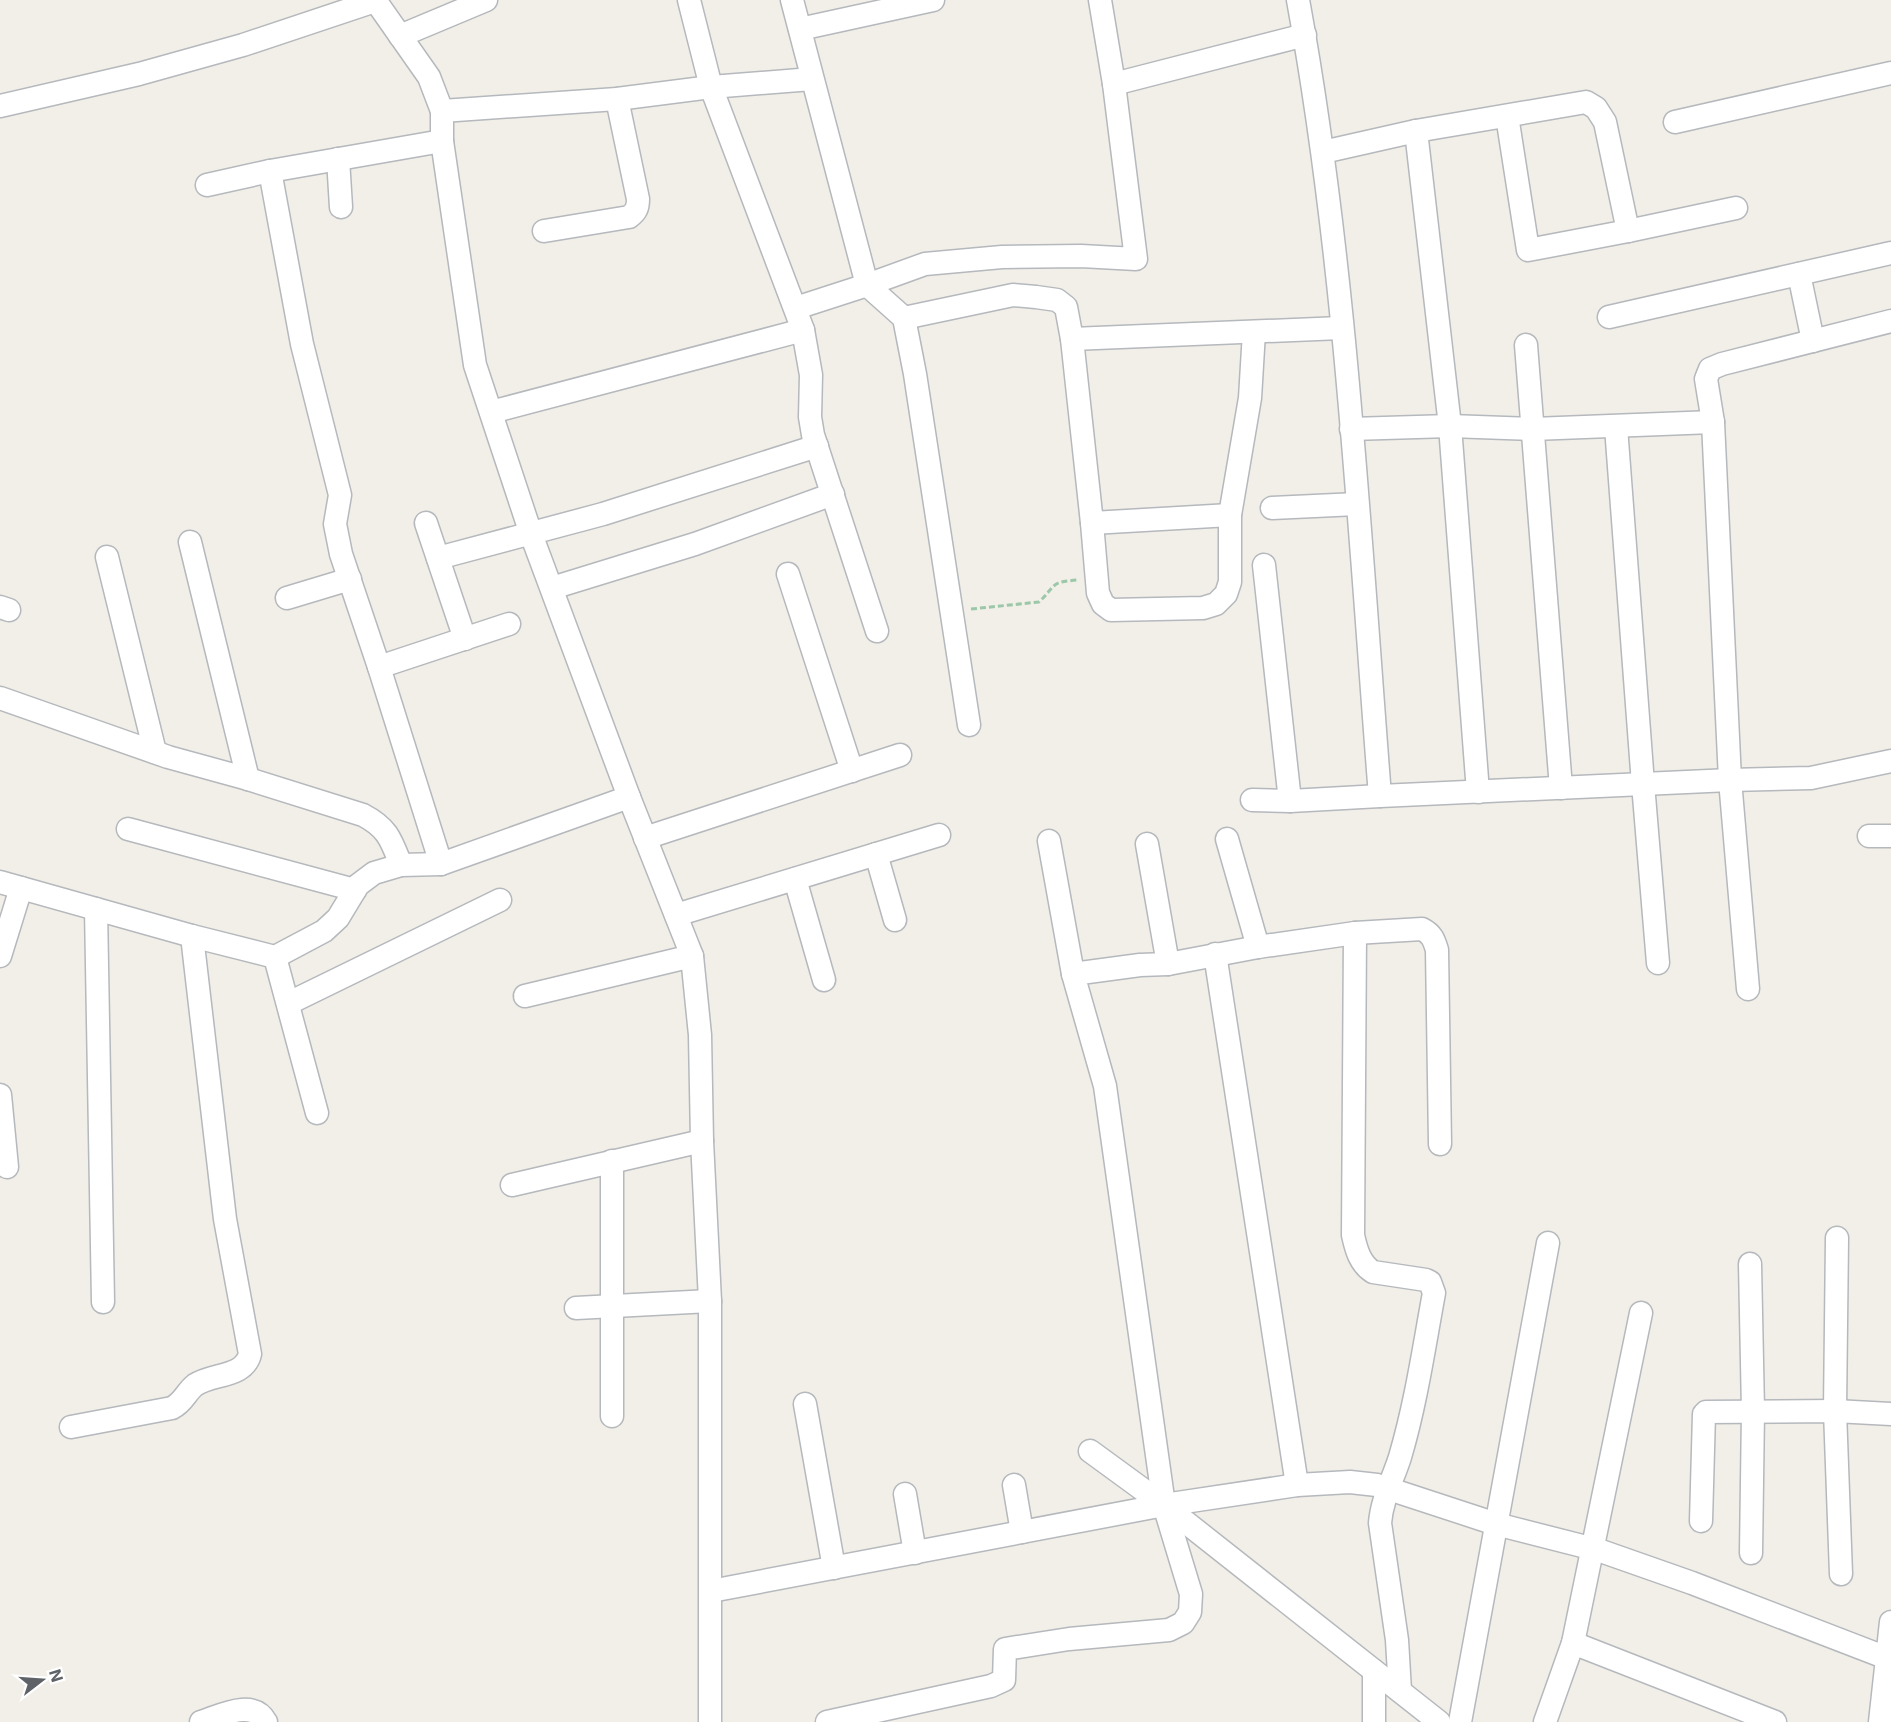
<svg xmlns="http://www.w3.org/2000/svg" width="1891" height="1722" viewBox="0 0 1891 1722" font-family="Inter,sans-serif">
  <rect width="100%" height="100%" fill="#f1efe8"/>
  <g fill="none" stroke-linecap="round" stroke-linejoin="round">
    <g stroke="#b5b8bc" stroke-width="25">
      <g id="minor">
        <path d="M375,0L429,77L442,111V141L475,365L531,534L629,797L692,956L700,1035L702,1141L710,1301V1722"/>
        <path d="M689,0L711,87L803,330L811,375L810,417L813,435L877,631"/>
        <path d="M792,0L867,285L796,308"/>
        <path d="M1298,0C1346,262 1359,530 1380,796L1730,780L1811,778L1891,761"/>
        <path d="M800,29L933,0"/>
        <path d="M400,36L486,0"/>
        <path d="M1114,84L1305,35"/>
        <path d="M0,106L139,74L243,45L375,1"/>
        <path d="M442,111L617,99L711,87L812,79"/>
        <path d="M1507,116L1528,250L1628,231"/>
        <path d="M1675,122L1891,73"/>
        <path d="M1416,131L1450,426L1478,792"/>
        <path d="M1323,152L1416,131L1586,102L1596,108L1605,122L1628,231L1736,208"/>
        <path d="M338,159L341,207"/>
        <path d="M270,171L302,344L340,495L335,524L341,554L379,667"/>
        <path d="M207,185L270,171L442,141"/>
        <path d="M544,231L629,217C636,212 638,208 638,199L617,99"/>
        <path d="M1799,274L1813,341"/>
        <path d="M1609,317L1891,253"/>
        <path d="M904,318L1013,295L1036,297L1057,300L1066,307L1072,339L1341,328"/>
        <path d="M1072,339L1092,523L1230,515"/>
        <path d="M1526,345L1561,788"/>
        <path d="M491,412L803,330"/>
        <path d="M1616,427L1643,784L1658,963"/>
        <path d="M1351,429L1450,426L1533,429L1713,422"/>
        <path d="M1272,508L1357,504"/>
        <path d="M426,523L465,639"/>
        <path d="M1092,523L1098,593L1103,604L1111,610L1203,608L1216,604L1226,594L1230,582V515L1250,398L1254,332"/>
        <path d="M190,542L248,779"/>
        <path d="M107,557L155,752"/>
        <path d="M438,558L603,514L817,446"/>
        <path d="M1264,565L1290,801"/>
        <path d="M788,574L852,771"/>
        <path d="M552,588L695,544L833,494"/>
        <path d="M287,598L350,579"/>
        <path d="M0,607L9,610"/>
        <path d="M0,698L168,757L248,779L363,815C388,828 391,840 401,865"/>
        <path d="M969,725L915,374L904,318L867,285L925,264L1002,257L1081,256L1136,259L1114,84L1100,0"/>
        <path d="M1252,800L1290,801L1380,796"/>
        <path d="M128,829L355,890"/>
        <path d="M1869,836H1891"/>
        <path d="M645,838L900,755"/>
        <path d="M1227,839L1258,947"/>
        <path d="M1049,841L1073,974"/>
        <path d="M1147,844L1168,964"/>
        <path d="M876,854L895,920"/>
        <path d="M441,864L379,667L509,624"/>
        <path d="M795,879L824,980"/>
        <path d="M0,882L192,936L275,957L324,931L338,918L358,885L374,873L401,865L441,864L629,797"/>
        <path d="M96,909L103,1302"/>
        <path d="M676,915L939,835"/>
        <path d="M1355,933L1353,1235C1356,1249 1360,1264 1373,1272L1426,1280L1430,1282L1434,1293C1424,1347 1416,1403 1400,1457C1393,1479 1382,1499 1380,1523L1397,1640L1400,1691"/>
        <path d="M1215,954L1297,1485"/>
        <path d="M0,956L21,888"/>
        <path d="M275,957L317,1113"/>
        <path d="M1748,989L1730,780L1713,422L1706,379L1710,369L1722,364L1891,321"/>
        <path d="M525,996L692,956"/>
        <path d="M289,1003L500,900"/>
        <path d="M0,1095L7,1167"/>
        <path d="M512,1185L702,1141"/>
        <path d="M1837,1238L1835,1411L1841,1574"/>
        <path d="M1750,1264L1753,1411L1751,1553"/>
        <path d="M576,1308L710,1301"/>
        <path d="M805,1404L834,1568"/>
        <path d="M612,1416V1161"/>
        <path d="M71,1427L172,1408C184,1402 186,1392 195,1385C213,1373 244,1378 250,1354L225,1219L192,936"/>
        <path d="M1090,1451L1164,1505L1439,1722"/>
        <path d="M1014,1485L1022,1532"/>
        <path d="M905,1494L915,1553"/>
        <path d="M1701,1521L1704,1414L1706,1412L1835,1411L1891,1414"/>
        <path d="M711,1591L1164,1505L1297,1485L1350,1482L1377,1485L1496,1524L1598,1550L1692,1583L1887,1658"/>
        <path d="M1573,1643L1775,1722"/>
        <path d="M201,1722C220,1716 253,1698 266,1722"/>
        <path d="M827,1722L991,1686L1004,1680L1005,1649L1069,1639L1169,1630L1183,1623L1190,1612L1191,1594L1164,1505L1105,1086L1073,974L1140,965L1168,964L1258,947L1355,933L1422,929C1432,934 1434,940 1437,950L1440,1144"/>
        <path d="M1374,1722V1671"/>
        <path d="M1460,1722L1548,1243"/>
        <path d="M1545,1722L1573,1643L1641,1313"/>
        <path d="M1880,1722L1891,1622"/>
      </g>
    </g>
    <path stroke="#9cc7a9" stroke-width="3" stroke-dasharray="6 3" stroke-linecap="butt" d="M971,609L1039,602C1057,585 1049,582 1078,580"/>
    <use href="#minor" stroke="#fff" stroke-width="22"/>
  </g>
  <g transform="translate(42 1680) rotate(73)" stroke="#ffffff" stroke-width="4.5" paint-order="stroke">
  <path d="M0-4.5L10 22L0 15L-10 22Z" fill="#5f6368"/>
  <text y="-9" font-size="16" font-weight="bold" text-anchor="middle" fill="#5f6368">N</text>
  </g>
</svg>
